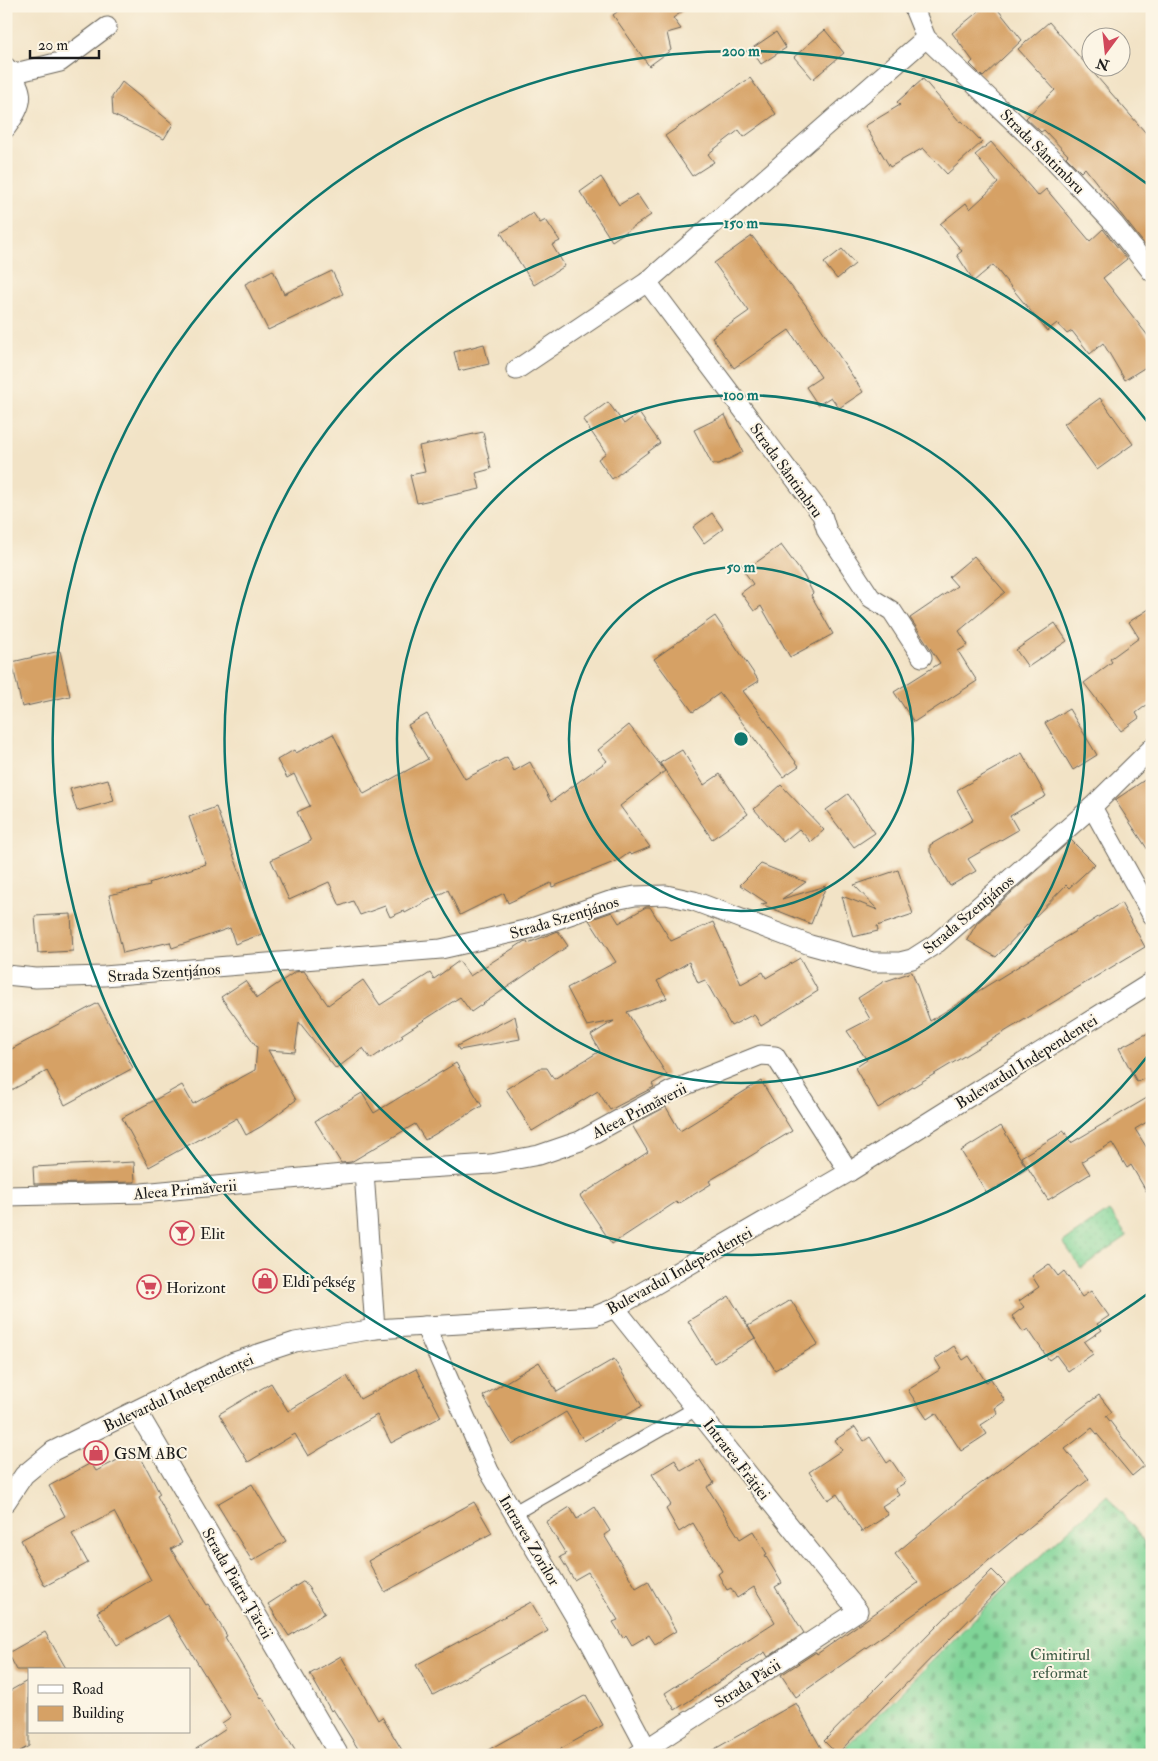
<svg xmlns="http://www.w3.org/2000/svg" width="1158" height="1761" viewBox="0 0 1158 1761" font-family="'IM FELL Double Pica',serif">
  <defs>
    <pattern id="grass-dots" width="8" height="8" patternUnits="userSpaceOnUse" patternTransform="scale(1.25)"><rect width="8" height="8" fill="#7fd497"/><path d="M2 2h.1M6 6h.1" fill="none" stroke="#6db582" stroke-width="1.8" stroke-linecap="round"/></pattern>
    <pattern id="cemetery-stones" width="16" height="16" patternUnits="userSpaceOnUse" patternTransform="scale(1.25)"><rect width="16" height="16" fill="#7fd497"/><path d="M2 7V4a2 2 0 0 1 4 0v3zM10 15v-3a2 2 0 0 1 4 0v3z" fill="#6db582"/></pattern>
  </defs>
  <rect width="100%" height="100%" fill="#fcf5e5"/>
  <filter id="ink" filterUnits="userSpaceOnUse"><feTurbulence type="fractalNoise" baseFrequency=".02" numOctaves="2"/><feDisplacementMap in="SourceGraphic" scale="10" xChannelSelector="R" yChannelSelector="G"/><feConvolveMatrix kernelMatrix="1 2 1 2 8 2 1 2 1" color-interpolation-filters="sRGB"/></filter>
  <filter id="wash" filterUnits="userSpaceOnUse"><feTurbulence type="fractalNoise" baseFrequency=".0096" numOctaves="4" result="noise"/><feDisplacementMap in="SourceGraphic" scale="20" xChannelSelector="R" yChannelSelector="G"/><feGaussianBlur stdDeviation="1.12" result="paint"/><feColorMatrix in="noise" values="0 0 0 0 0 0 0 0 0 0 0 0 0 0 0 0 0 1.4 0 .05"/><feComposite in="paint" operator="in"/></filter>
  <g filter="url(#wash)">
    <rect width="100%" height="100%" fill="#f2e3c6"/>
    <path fill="url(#grass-dots)" stroke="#4e785a" d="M1109,1211L1127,1236L1081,1268L1063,1242Z"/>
    <path fill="url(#cemetery-stones)" stroke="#4e785a" d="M1107,1495L1152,1551V1755H838L1002,1591Z"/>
    <g id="blocks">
      <g fill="#d6a165">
        <path d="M625,6H690L673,18L681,29L667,33L671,50L649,66L613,15Z"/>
        <path d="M985,6H995L1022,40L983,77L970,64L973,61L952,33Z"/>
        <path d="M1049,22L1152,140V254L1085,168L1081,172L1066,157L1068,155L1044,130L1041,132L1026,118L1055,90L1018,49Z"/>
        <path d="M825,30L844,53L813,79L794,57Z"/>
        <path d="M776,32L786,48L761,64L751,49Z"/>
        <path d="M750,78L776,114L744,137L739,130L708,154L714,162L692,176L665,136Z"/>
        <path d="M923,79L960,122L962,121L982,142L947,174L923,148L890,167L865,126L900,105L897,102Z"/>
        <path d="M122,82L173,124L164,139L113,115L112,97Z"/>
        <path d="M991,142L1038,196L1046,189L1090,241L1103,229L1127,259L1103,278L1152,341V363L1125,380L1103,343L1090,354L1072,331L1067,334L1057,323L1047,331L993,265L974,281L957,255L962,251L940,224L966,203L970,209L998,183L975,155Z"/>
        <path d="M601,177L619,205L637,194L651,215L612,241L580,192Z"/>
        <path d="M533,213L540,223L546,220L560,241L552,245L565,266L534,285L501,233Z"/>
        <path d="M752,236L805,304L863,392L839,408L831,397L818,405L806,387L821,377L789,330L734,368L712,337L749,311L714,263Z"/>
        <path d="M842,249L855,264L837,279L824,263Z"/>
        <path d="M273,270L284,294L332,271L343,294L268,330L245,284Z"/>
        <path d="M484,344L489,364L459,371L454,352Z"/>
        <path d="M1100,398L1133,444L1097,470L1064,424Z"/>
        <path d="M608,402L624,424L639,413L660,443L612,479L598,459L606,453L583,420Z"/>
        <path d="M725,415L743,452L719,464H712L694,430Z"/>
        <path d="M483,432L491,469L476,473L480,489L417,503L410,475L425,472L419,446Z"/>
        <path d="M712,513L723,529L704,543L693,527Z"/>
        <path d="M781,545L804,576L813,593L811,595L833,634L790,657L761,606L754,611L741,593L753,584L744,571Z"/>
        <path d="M974,556L1005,592L959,631L968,645L958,651L977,681L914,722L894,692L940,663L910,618L957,586L949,577Z"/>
        <path d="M1152,607V701L1136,713L1139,718L1121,731L1084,683L1112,662L1110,659L1139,638L1129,622Z"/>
        <path d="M715,616L759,681L743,691L799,766L783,777L720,693L693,712L654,659Z"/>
        <path d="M1055,623L1067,641L1028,667L1016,650Z"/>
        <path d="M60,651L70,696L22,707L12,662Z"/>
        <path d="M1069,709L1097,755L1073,770L1045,723Z"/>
        <path d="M427,714L465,779L507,757L514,771L530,762L551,802L607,761L598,750L629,725L665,771L620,806L650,847L631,855L629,853L619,860L552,887L551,883L508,903L504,893L460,915L448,890L405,913L404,911L390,917L385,906L360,915L353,901L340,906L329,882L289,900L271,860L311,841L297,812L310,806L294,774L287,778L277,760L294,750L296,753L333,734L364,794L428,759L408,725Z"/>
        <path d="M682,750L704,785L720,774L748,814L712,839L660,763Z"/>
        <path d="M1022,753L1046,796L1010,816L1018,830L968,859L976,871L950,886L930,852V845L973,820L957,790Z"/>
        <path d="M1152,775V856L1115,800Z"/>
        <path d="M108,779L114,801L77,811L70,789Z"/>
        <path d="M781,785L824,830L811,842L799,829L783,842L754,809Z"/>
        <path d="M848,794L875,833L854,847L826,810Z"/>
        <path d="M216,807L262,934L235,944L230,928L172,948L170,942L123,953L109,895L150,886L149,883L206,864L189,817Z"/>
        <path d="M1071,840L1095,864L1069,888L1066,885L996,957L967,940L977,923Z"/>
        <path d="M761,864L806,882L782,899L826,886L811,924L761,904L767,903L740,885Z"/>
        <path d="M898,870L913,914L877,926L878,931L853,937L842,896L878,910L854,885Z"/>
        <path d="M1121,903L1145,947L878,1108L855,1068L867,1060L847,1031L870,1019L858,998L883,982L912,972L930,1021Z"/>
        <path d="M646,907H650L671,941L713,922L741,984L763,972L766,978L800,958L818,991L761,1026L754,1014L731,1026L705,980L698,983L689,962L657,981L667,998L627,1012L667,1075L652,1084L654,1087L610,1110L598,1091L532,1131L506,1089L540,1068H547L554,1079L600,1051L591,1035L614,1021L587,1026L567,988L616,962L589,920L612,912L619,923Z"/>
        <path d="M71,914L73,951L38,953L35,916Z"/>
        <path d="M558,931L568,946L471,1012L460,997L401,1035L403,1037L371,1059L363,1048L336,1069L299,1022L295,1052L268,1050L296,1100L262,1126L246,1135L237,1118L149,1167L122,1118L182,1085L193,1104L255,1070L257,1047L221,997L245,981L257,998L295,972L304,971L328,1005L363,980L380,1005L430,973L434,979L459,961L470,976L525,941L528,943Z"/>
        <path d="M98,1003L133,1068L65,1105L47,1071L6,1093V1052Z"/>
        <path d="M515,1016L520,1039L459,1050L457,1046Z"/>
        <path d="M1152,1031V1075L1137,1082L1119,1048Z"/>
        <path d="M456,1063L482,1106L425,1140L415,1124L351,1162L341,1163L315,1121L362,1093L374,1113Z"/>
        <path d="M761,1081L792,1131L709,1181L711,1184L678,1204L676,1202L612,1244L580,1196L648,1152L632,1125L666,1107L680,1131Z"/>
        <path d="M1152,1095V1119L1135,1129L1152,1156V1201L1131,1165L1127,1168L1112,1143L1082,1161L1090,1174L1048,1200L1021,1157L1064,1131L1071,1143Z"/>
        <path d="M1001,1126L1027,1169L987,1193L961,1151Z"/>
        <path d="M134,1162L135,1182L34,1184L33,1167Z"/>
        <path d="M1049,1264L1058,1276L1064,1271L1082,1297L1091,1291L1109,1316L1097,1324L1102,1330L1084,1342L1093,1354L1068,1371L1056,1355L1049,1360L1028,1329L1023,1332L1012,1316L1024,1307L1019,1301L1039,1287L1032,1276Z"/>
        <path d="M729,1296L755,1338L714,1363L688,1321Z"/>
        <path d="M791,1300L818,1344L775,1370L748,1326Z"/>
        <path d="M954,1346L963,1360L969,1356L986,1382L991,1379L1005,1401L995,1408L998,1414L981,1425L987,1434L961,1451L936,1413L927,1419L908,1390L941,1369L935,1359Z"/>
        <path d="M614,1359L642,1406L584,1441L566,1412L512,1445L483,1396L539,1362L557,1392Z"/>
        <path d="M416,1369L441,1417L391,1443L377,1415L308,1456L295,1434L248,1462L219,1414L271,1383L288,1411L347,1376L360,1399Z"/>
        <path d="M1099,1395L1112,1412L1106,1416L1144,1466L1132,1476L1092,1428L1065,1449L1089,1479L978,1569L796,1697L781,1675L816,1652L817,1654L918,1583L895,1554L962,1498Z"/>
        <path d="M855,1427L864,1441L870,1437L887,1463L891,1460L906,1482L895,1489L899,1495L882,1506L888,1515L862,1532L837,1494L828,1500L809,1472L842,1450L835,1440Z"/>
        <path d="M137,1450L160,1494L157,1496L182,1543L171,1549L206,1605L208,1604L227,1636L225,1637L261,1698L262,1697L298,1755H187L226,1729L222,1723L231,1717L168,1615L117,1645L97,1612L151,1580L114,1512L72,1534L88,1563L45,1586L21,1540L65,1516L49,1486L91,1463L96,1471Z"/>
        <path d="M675,1460L681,1471L700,1460L714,1483L707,1487L740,1539L753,1531L767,1554L765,1555L782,1583L775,1587L804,1633L768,1657L765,1652L675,1710L665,1693L775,1622L754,1587L737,1598L731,1588L727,1590L718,1574L722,1571L693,1523L679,1532L666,1509L671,1505L652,1474Z"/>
        <path d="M252,1484L286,1541L252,1561L217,1504Z"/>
        <path d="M474,1502L492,1533L385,1592L368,1561Z"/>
        <path d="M570,1507L577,1519L595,1507L610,1531L604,1535L636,1588L648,1581L676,1631L655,1644L649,1635L632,1645L626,1635L623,1638L613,1622L618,1620L588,1572L574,1580L560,1557L566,1554L546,1522Z"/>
        <path d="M992,1570L1005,1583L837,1754L824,1741Z"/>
        <path d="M304,1581L325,1613L289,1636L268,1604Z"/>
        <path d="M531,1602L548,1631L433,1695L416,1665Z"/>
        <path d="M45,1632L67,1670H17L8,1653Z"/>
        <path d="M341,1656L378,1720L382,1717L405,1755H362L333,1709L331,1711L310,1674Z"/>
        <path d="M29,1680V1746L13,1755H6V1693Z"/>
        <path d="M586,1695L603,1725L550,1755H479Z"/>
        <path d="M796,1703L825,1755H704Z"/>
      </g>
    </g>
  </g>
  <g filter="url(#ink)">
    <use href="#blocks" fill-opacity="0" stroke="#676258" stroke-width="1"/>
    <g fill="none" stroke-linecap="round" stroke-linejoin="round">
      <g stroke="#676258" stroke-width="16">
        <path id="pedestrian" d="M514,1513L697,1408"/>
      </g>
      <g stroke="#676258" stroke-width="21">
        <g id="minor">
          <path d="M913,6L926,38L1055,161L1114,224L1152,272"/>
          <path d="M6,67C26,93 25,101 6,128"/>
          <path d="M11,74L60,62L107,27"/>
          <path d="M647,282L822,515L827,531L871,598L892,611L922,657"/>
          <path d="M516,370L647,282L926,38"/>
          <path d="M1092,807L1152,915"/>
          <path d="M6,975L36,978L104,976L441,949L529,929L610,901L635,896L666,895L694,901L810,945L872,962H900L912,959L937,943L1092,807L1152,748"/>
          <path d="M364,1172L491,1164L539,1155L580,1141L671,1091L761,1055L775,1056L849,1172"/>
          <path d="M6,1196L142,1193L364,1172L375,1329"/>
          <path d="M615,1308L858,1611L637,1755"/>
          <path d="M425,1326L489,1471L591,1644L647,1749"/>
          <path d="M137,1411L339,1755"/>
          <path d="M6,1502L24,1475L53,1451L234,1362L295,1342L375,1329L595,1316L615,1308L849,1172L1152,982"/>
        </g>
      </g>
      <use href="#pedestrian" stroke="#fff" stroke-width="14"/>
      <use href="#minor" stroke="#fff" stroke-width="19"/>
    </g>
  </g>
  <g fill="none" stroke="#0f766e" stroke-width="2.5">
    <circle cx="741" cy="739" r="172"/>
    <circle cx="741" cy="739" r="344"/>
    <path d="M1150 1053A516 516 0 1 1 1150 425"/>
    <path d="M1150 1292A688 688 0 1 1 1150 186"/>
  </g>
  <defs>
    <g id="bar-ring" transform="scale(1.25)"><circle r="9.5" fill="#fcf5e5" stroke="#d1495b" stroke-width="1.5"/><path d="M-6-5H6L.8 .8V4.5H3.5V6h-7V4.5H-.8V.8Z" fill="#d1495b"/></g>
    <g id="shop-ring" transform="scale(1.25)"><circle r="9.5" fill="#fcf5e5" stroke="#d1495b" stroke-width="1.5"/><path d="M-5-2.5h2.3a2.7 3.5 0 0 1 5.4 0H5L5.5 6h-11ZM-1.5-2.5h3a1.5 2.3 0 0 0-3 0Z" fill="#d1495b"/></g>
    <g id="supermarket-ring" transform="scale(1.25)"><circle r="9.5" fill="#fcf5e5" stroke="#d1495b" stroke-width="1.5"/><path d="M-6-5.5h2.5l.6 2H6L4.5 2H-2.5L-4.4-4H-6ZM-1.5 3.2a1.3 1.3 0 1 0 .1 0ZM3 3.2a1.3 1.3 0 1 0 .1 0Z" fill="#d1495b"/></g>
  </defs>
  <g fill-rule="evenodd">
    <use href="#bar-ring" x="182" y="1233"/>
    <use href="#shop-ring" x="265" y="1281"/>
    <use href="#supermarket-ring" x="149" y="1287"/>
    <use href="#shop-ring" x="96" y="1453"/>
  </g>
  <g text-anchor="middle" stroke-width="4" stroke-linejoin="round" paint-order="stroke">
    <g font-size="16" fill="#1c1c1c" stroke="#fcf5e5">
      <text transform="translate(1043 151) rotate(45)" y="6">Strada Sântimbru</text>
      <text transform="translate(787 470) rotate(54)" y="6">Strada Sântimbru</text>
      <text transform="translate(968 914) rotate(-40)" y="6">Strada Szentjános</text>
      <text transform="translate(564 917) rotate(-17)" y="6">Strada Szentjános</text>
      <text transform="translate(164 972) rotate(-4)" y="6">Strada Szentjános</text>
      <text transform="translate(1026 1061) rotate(-32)" y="6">Bulevardul Independenței</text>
      <text transform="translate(639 1110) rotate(-27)" y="6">Aleea Primăverii</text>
      <text transform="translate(185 1189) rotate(-5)" y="6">Aleea Primăverii</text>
      <text transform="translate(679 1270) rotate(-29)" y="6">Bulevardul Independenței</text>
      <text transform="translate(178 1392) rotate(-25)" y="6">Bulevardul Independenței</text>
      <text transform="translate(737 1459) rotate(52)" y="6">Intrarea Frăției</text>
      <text transform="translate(530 1540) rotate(59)" y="6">Intrarea Zorilor</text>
      <text transform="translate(238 1583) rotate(60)" y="6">Strada Piatra Țărcii</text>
      <text transform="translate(747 1683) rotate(-33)" y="6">Strada Păcii</text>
    </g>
    <g font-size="16" fill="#1c1c1c" stroke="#fcf5e5" text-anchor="start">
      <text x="200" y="1239">Elit</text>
      <text x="282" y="1287">Eldi pékség</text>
      <text x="166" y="1293">Horizont</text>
      <text x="114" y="1459">GSM ABC</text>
    </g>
    <g font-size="16" fill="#3f5c47" stroke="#fcf5e5">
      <text x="1060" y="1660">Cimitirul<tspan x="1060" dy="18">reformat</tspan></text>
    </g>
  </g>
  <circle cx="741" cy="739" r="8" fill="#0f766e" stroke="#fcf5e5" stroke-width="2.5"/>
  <g font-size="15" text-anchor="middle" font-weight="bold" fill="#0f766e" stroke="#fcf5e5" stroke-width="4" stroke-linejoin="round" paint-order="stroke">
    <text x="741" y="56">200 m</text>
    <text x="741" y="228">150 m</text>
    <text x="741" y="400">100 m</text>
    <text x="741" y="572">50 m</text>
  </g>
  <rect width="1158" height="1761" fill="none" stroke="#fcf5e5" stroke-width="25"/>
  <rect x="28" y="1668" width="162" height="65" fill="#fcf5e5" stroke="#a29e95"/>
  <rect x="38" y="1685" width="25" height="8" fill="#ffffff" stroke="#a29e95"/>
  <text x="72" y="1694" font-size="15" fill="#1c1c1c">Road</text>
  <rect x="38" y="1706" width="25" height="15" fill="#d6a165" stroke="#a29e95"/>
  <text x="72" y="1718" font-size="15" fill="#1c1c1c">Building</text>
  <g transform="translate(1106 52) rotate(195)"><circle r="24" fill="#fcf5e5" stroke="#a29e95"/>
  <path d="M0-4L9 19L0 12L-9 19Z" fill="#d1495b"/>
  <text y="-8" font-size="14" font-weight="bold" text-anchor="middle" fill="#1c1c1c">N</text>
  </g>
  <path d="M30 50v8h69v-8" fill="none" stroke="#1c1c1c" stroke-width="2.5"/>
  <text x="38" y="50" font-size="15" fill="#1c1c1c" stroke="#fcf5e5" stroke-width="4" paint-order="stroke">20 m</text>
</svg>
